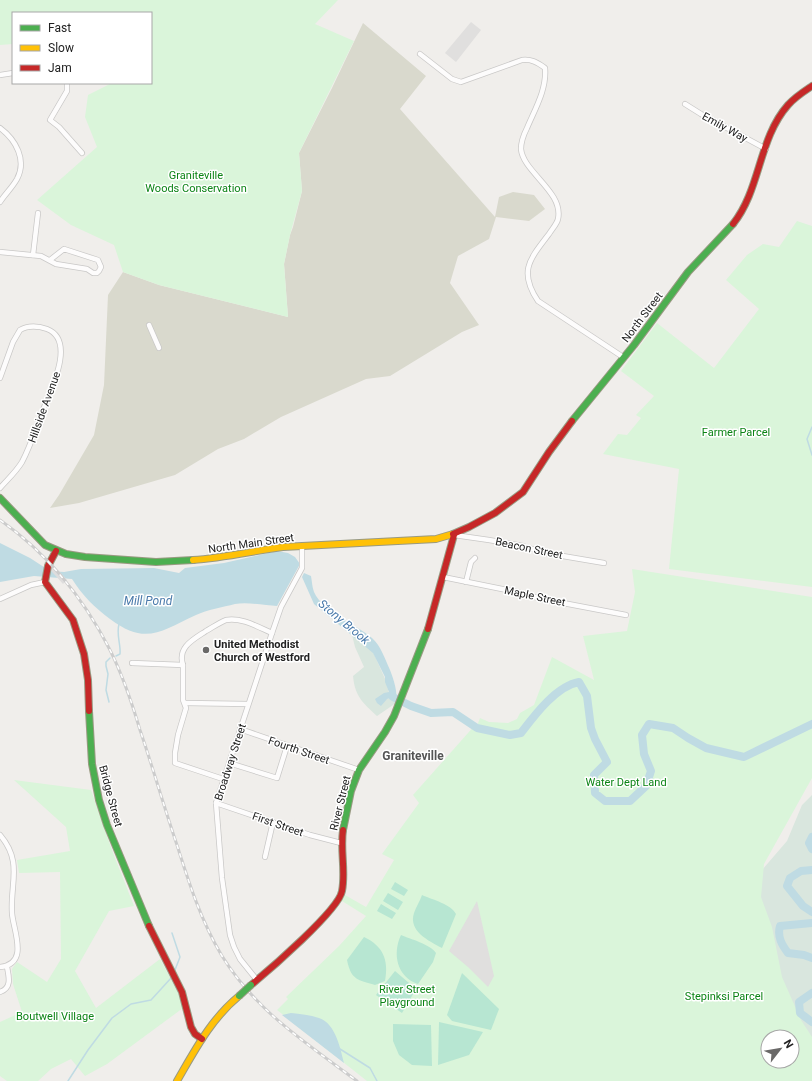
<svg xmlns="http://www.w3.org/2000/svg" width="812" height="1081" viewBox="0 0 812 1081" font-family="Roboto,sans-serif">
  <rect width="100%" height="100%" fill="#f0eeeb"/>
  <path fill="#d9d9cd" d="M363,23L426,76L400,109L495,217L499,197L513,192L534,195L545,209L529,221L496,217L489,239L458,256L450,283L479,325L462,332L390,376L366,379L281,417L244,439L218,449L175,475L79,503L50,508L59,495L94,435L104,385L108,295L123,272L159,285L288,317L284,264L290,235L293,227L302,191L299,153L332,88Z"/>
  <g fill="#d9e6de">
    <path d="M352,635L373,652L386,681L389,693L387,699L391,698L396,703L377,716C362,702 355,696 353,676L364,667L355,647Z"/>
    <path d="M812,795V1066L792,1037L755,878L787,841L802,805Z"/>
  </g>
  <g fill="#daf5da" fill-rule="evenodd">
    <path d="M0,0H338L315,24L354,41L299,153L302,191L290,235L284,264L288,317L159,285L123,272L114,245L71,225L37,200L97,147L85,117L88,95L112,83H151V13H13V44L0,45Z"/>
    <path d="M797,221L812,226V587L669,569L679,469L603,454L618,434L627,435L641,418L636,415L654,396L621,371L657,323L714,368L759,309L726,280L747,255L763,244L779,247Z"/>
    <path d="M632,569L812,597V778L764,864L761,897L772,927L782,977L801,1020L812,1037V1081H367L277,1010L288,999L286,997L339,946L366,916L342,901L345,895L366,907L394,860L382,854L419,803L413,795L476,724L477,726L480,718L489,722L508,723L517,719L520,713L534,705L552,657L594,680L583,636L627,631L635,592ZM768,1037H792V1061H768Z"/>
    <path d="M14,780L91,790L113,853L134,906L109,911L75,971L96,1008L160,959L177,991L183,1008L107,1064L85,1076L71,1059L51,1069L38,1081H7L0,1076V1022L22,1012L13,984L12,969L17,962L47,982L61,959L60,872L19,873L17,860L70,851L66,827Z"/>
  </g>
  <g fill="#b7e6d2">
    <path d="M395,882L408,890L404,896L391,889Z"/>
    <path d="M388,893L403,902L398,910L383,901Z"/>
    <path d="M422,895C433,900 451,904 456,914L442,948C429,941 408,931 414,913C416,907 420,901 422,895Z"/>
    <path d="M381,904L396,913L392,919L377,911Z"/>
    <path d="M401,935C410,939 430,944 436,953L433,962L418,984C397,977 392,954 401,935Z"/>
    <path d="M364,937C383,946 389,960 385,981L375,985C358,980 351,980 347,960Z"/>
    <path d="M395,971L416,989L402,1013L376,995Z"/>
    <path d="M462,973L499,1009L491,1030L452,1021L447,1015Z"/>
    <path d="M439,1022L483,1032L469,1055L438,1065Z"/>
    <path d="M393,1024L431,1025L432,1066L412,1065L399,1055L393,1041Z"/>
  </g>
  <g fill="#e0dfde">
    <path d="M471,22L481,30L456,62L445,53Z"/>
    <path d="M477,901L494,976L488,987L468,967L449,951Z"/>
  </g>
  <g fill="#bfdbe3">
    <path d="M0,543L30,558L50,571L64,572L81,569L154,568L179,573L185,568L224,563L277,551L288,553L295,557L300,564L277,606C265,605 247,602 235,604C223,607 207,610 196,615C161,631 146,646 110,619C95,608 82,595 72,579L34,576L0,582Z"/>
    <path d="M304,573L311,576C312,581 312,587 314,592C323,612 356,624 372,638C381,646 385,659 390,670C394,680 398,693 396,703L391,698L387,699L381,706L377,703L375,699L384,693L389,692L385,682V677L373,653L314,604L302,577Z"/>
    <path d="M291,1013C300,1014 310,1015 319,1018C336,1024 340,1048 344,1063L282,1015Z"/>
  </g>
  <path fill="#dedddd" d="M48,559L67,580L63,584L44,563Z"/>
  <g fill="none" stroke-linecap="round" stroke-linejoin="round">
    <g stroke="#bfdbe3" stroke-width="1.5">
      <path d="M812,427L807,439L812,455"/>
      <path d="M116,656L120,654C121,644 116,635 119,624"/>
      <path d="M109,702L106,690L108,674L106,666V662L110,658"/>
      <path d="M172,933L180,957L175,970"/>
      <path d="M340,1049L370,1068L377,1081"/>
      <path d="M68,1081L88,1050L112,1018L131,1004L151,1000L172,977"/>
    </g>
    <g stroke="#bfdbe3" stroke-width="8">
      <path d="M393,697L411,706L431,713L453,712L477,728L510,735L521,733C534,716 556,686 579,682L587,696L591,728L595,739L607,762L594,775L595,793L605,801H630L646,786L651,771L644,754L642,735L649,724L673,728L688,738L706,748L744,757L812,724"/>
      <path d="M812,837L809,843L812,849"/>
      <path d="M812,870L801,871L790,878L787,886L803,906L812,912"/>
      <path d="M812,923L780,926C777,937 782,945 788,953L804,955L812,958"/>
      <path d="M812,993L799,1002L800,1013L812,1022"/>
    </g>
    <g stroke="#c9c8c7" stroke-width="6">
      <g id="street">
        <path d="M420,54L452,79L461,82L522,60C531,59 537,62 545,68C547,89 535,109 527,128C524,134 521,142 521,149C523,172 564,192 558,219C557,224 552,229 549,234C530,259 518,271 538,301L623,357"/>
        <path d="M0,75L13,73"/>
        <path d="M67,83V91L50,120L59,127L82,153"/>
        <path d="M685,104L701,114L766,149"/>
        <path d="M0,128C16,140 27,160 17,179C12,188 5,194 0,202"/>
        <path d="M0,252L41,256L56,264L87,269L93,273H97L99,271L101,267L98,260L64,249L50,260"/>
        <path d="M33,255L38,213"/>
        <path d="M149,325L159,348"/>
        <path d="M0,378L13,342L20,330C28,325 39,326 47,329C78,341 48,395 41,415C35,431 30,447 22,462C16,472 7,480 0,488"/>
        <path d="M454,535L489,540L523,546L545,553L604,563"/>
        <path d="M443,577L517,592L542,599L626,615"/>
        <path d="M466,582L471,562L475,558"/>
        <path d="M0,599L31,585L45,582"/>
        <path d="M132,663L183,665"/>
        <path d="M185,703L248,704"/>
        <path d="M240,729L359,770"/>
        <path d="M229,763L277,778L287,746"/>
        <path d="M223,779L175,763V753L178,735L186,708L183,700V665C177,647 194,639 206,631C213,627 219,623 226,620C241,617 258,627 272,633"/>
        <path d="M216,803L310,835L341,843"/>
        <path d="M0,835C23,862 10,883 12,913C13,930 30,964 0,967"/>
        <path d="M265,857L273,822"/>
        <path d="M257,980L240,959L234,947L230,935L222,878L216,803L272,633L281,607L302,568V546"/>
        <path d="M0,992C12,988 9,977 7,967"/>
      </g>
    </g>
    <g stroke="#999a82" stroke-width="8">
      <g id="fast">
        <path d="M572,421L634,345L688,272L733,224"/>
        <path d="M0,498L45,545L66,554L85,557L156,562L193,560"/>
        <path d="M89,711L92,764L99,800L107,825L149,926"/>
        <path d="M343,830L351,791L359,770L385,732L394,716L428,629"/>
      </g>
    </g>
    <g stroke="#999a82" stroke-width="8">
      <g id="slow">
        <path d="M193,560C223,558 253,551 283,547L436,539L453,534"/>
        <path d="M177,1081C195,1050 211,1019 239,996"/>
      </g>
    </g>
    <g stroke="#999a82" stroke-width="8">
      <g id="jam">
        <path d="M733,224C761,189 758,139 788,105C795,97 803,92 812,86"/>
        <path d="M453,534L469,527L495,513L523,492L549,452L572,421"/>
        <path d="M56,551L48,566L45,582L73,620L84,654L88,680L89,711"/>
        <path d="M428,629L454,535"/>
        <path d="M149,926L182,992L191,1027L195,1034L202,1039"/>
        <path d="M251,985C268,971 339,910 342,891C346,871 340,851 343,830"/>
      </g>
    </g>
    <use href="#street" stroke="#fdfcfc" stroke-width="4.5"/>
    <use href="#fast" stroke="#4caf50" stroke-width="6"/>
    <use href="#slow" stroke="#ffc107" stroke-width="6"/>
    <use href="#jam" stroke="#c62828" stroke-width="6"/>
    <g stroke="#ccc" stroke-width="3">
      <path id="rail" d="M0,520C47,553 84,599 110,650C123,676 132,703 140,730C153,768 164,807 177,845C189,883 201,921 222,956C256,1011 306,1043 357,1081"/>
    </g>
    <use href="#rail" stroke="#fff" stroke-width="1.5" stroke-dasharray="4.5" stroke-linecap="butt"/>
    <g stroke="#999a82" stroke-width="8" stroke-linecap="butt">
      <path id="fast-bridge" d="M239,996L251,985"/>
    </g>
    <use href="#fast-bridge" stroke="#4caf50" stroke-width="6"/>
  </g>
  <circle fill="#6a6968" stroke="#fff" stroke-width="1.5" cx="206" cy="650" r="4"/>
  <g text-anchor="middle" stroke-width="3" stroke-linejoin="round" paint-order="stroke">
    <g font-size="11" fill="#222" stroke="#fff">
      <text transform="translate(725 127) rotate(29)" y="4">Emily Way</text>
      <text transform="translate(642 317) rotate(-53)" y="4">North Street</text>
      <text transform="translate(44 407) rotate(-70)" y="4">Hillside Avenue</text>
      <text transform="translate(251 543) rotate(-8)" y="4">North Main Street</text>
      <text transform="translate(529 548) rotate(12)" y="4">Beacon Street</text>
      <text transform="translate(535 596) rotate(12)" y="4">Maple Street</text>
      <text transform="translate(299 750) rotate(19)" y="4">Fourth Street</text>
      <text transform="translate(230 762) rotate(-72)" y="4">Broadway Street</text>
      <text transform="translate(111 796) rotate(75)" y="4">Bridge Street</text>
      <text transform="translate(340 803) rotate(-76)" y="4">River Street</text>
      <text transform="translate(278 824) rotate(19)" y="4">First Street</text>
    </g>
    <g font-size="11" fill="#0c8416" stroke="#fff">
      <text x="196" y="179">Graniteville<tspan x="196" dy="13">Woods Conservation</tspan></text>
      <text x="736" y="436">Farmer Parcel</text>
      <text x="626" y="786">Water Dept Land</text>
      <text x="407" y="993">River Street<tspan x="407" dy="13">Playground</tspan></text>
      <text x="724" y="1000">Stepinksi Parcel</text>
      <text x="55" y="1020">Boutwell Village</text>
    </g>
    <g font-size="11" font-weight="bold" fill="#222" stroke="#fff" text-anchor="start">
      <text x="214" y="648">United Methodist<tspan x="214" dy="13">Church of Westford</tspan></text>
    </g>
    <g font-size="12" font-style="italic" fill="#4a7aab" stroke="#fff">
      <text x="148" y="605">Mill Pond</text>
      <text transform="translate(344 622) rotate(40)" y="4">Stony Brook</text>
    </g>
    <g font-size="12" font-weight="bold" fill="#555" stroke="#fff">
      <text x="413" y="760">Graniteville</text>
    </g>
  </g>
  <rect x="12" y="12" width="140" height="72" fill="#ffffff" stroke="#a7a7a7"/>
  <rect x="20" y="25" width="20" height="6" fill="#4caf50" stroke="#a7a7a7"/>
  <text x="48" y="32" font-size="12" fill="#222222">Fast</text>
  <rect x="20" y="45" width="20" height="6" fill="#ffc107" stroke="#a7a7a7"/>
  <text x="48" y="52" font-size="12" fill="#222222">Slow</text>
  <rect x="20" y="65" width="20" height="6" fill="#c62828" stroke="#a7a7a7"/>
  <text x="48" y="72" font-size="12" fill="#222222">Jam</text>
  <g transform="translate(780 1049) rotate(59)"><circle r="19" fill="#ffffff" stroke="#a7a7a7"/>
  <path d="M0-3L7 15L0 10L-7 15Z" fill="#6a6968"/>
  <text y="-6" font-size="11" font-weight="bold" text-anchor="middle" fill="#222222">N</text>
  </g>
</svg>
